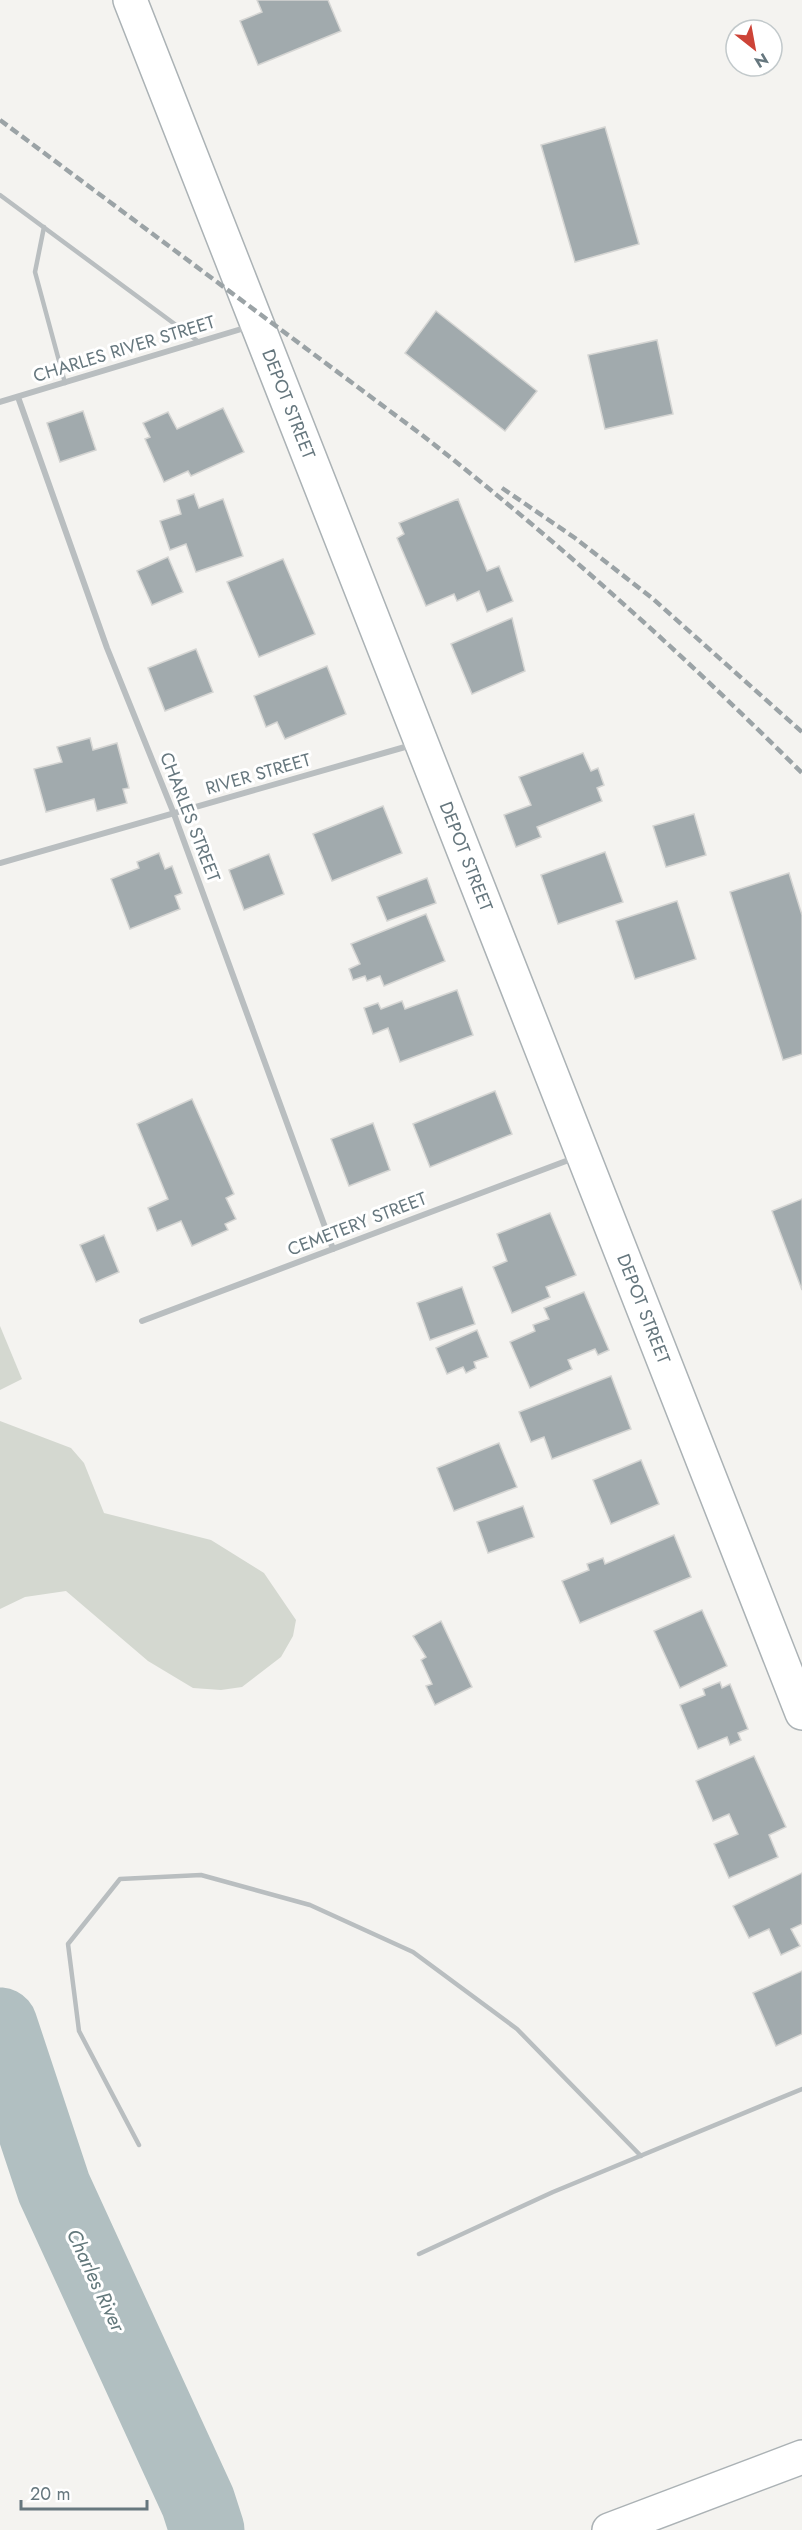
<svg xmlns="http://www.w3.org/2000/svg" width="802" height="2530" viewBox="0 0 802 2530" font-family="Jost,sans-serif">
  <rect width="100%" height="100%" fill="#f4f3f0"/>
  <g fill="#d4d8d0">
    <path d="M0,1326L22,1379L0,1390Z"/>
    <path d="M0,1421L71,1448L84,1463L104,1513L211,1540L264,1573L296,1620L293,1636L281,1657L242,1687L221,1690L193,1688L148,1661L66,1591L25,1597L0,1609Z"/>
  </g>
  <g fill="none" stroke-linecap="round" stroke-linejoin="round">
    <path stroke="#b1bfc1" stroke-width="75" d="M0,2025L54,2188L198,2502L207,2530"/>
  </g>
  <g fill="#a1aaad" stroke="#d5d5d3" stroke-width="1.5">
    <path d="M257,0H328L341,31L258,65L240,21L262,12Z"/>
    <path d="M605,127L639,244L575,262L541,145Z"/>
    <path d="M436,311L537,391L505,431L405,353Z"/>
    <path d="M657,340L673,414L605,429L588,355Z"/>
    <path d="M223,408L244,452L191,476L188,471L164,482L145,439L150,437L143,423L168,412L177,429Z"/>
    <path d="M83,411L96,450L60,462L47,423Z"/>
    <path d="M194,494L199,508L223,499L243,556L196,572L186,544L170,550L160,521L181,514L177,500Z"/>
    <path d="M458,499L487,571L499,566L513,601L487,612L479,591L457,601L454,594L426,606L397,538L404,534L399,523Z"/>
    <path d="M168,557L183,592L152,605L137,571Z"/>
    <path d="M283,559L315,634L259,657L227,582Z"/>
    <path d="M512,618L525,671L472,694L451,644Z"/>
    <path d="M196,649L213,692L165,711L148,668Z"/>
    <path d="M327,666L346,714L285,739L277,722L266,727L254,696Z"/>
    <path d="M90,738L93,750L117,743L129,788L123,789L127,803L97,811L94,799L46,812L34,769L62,762L57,747Z"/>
    <path d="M583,753L591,771L598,768L604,785L597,788L602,801L537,827L541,837L516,847L504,815L531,805L519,777Z"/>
    <path d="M383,806L402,853L332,881L313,834Z"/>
    <path d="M694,814L706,855L666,867L653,826Z"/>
    <path d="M605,852L623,902L558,924L541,875Z"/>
    <path d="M159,853L165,869L172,866L182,893L175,896L180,909L130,929L111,879L139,868L137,862Z"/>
    <path d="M269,854L284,894L244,910L229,870Z"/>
    <path d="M789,873L802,915V1054L783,1060L730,892Z"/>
    <path d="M427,878L436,903L387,921L377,897Z"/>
    <path d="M677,901L696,959L635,979L616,921Z"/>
    <path d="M426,914L445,961L384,986L380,976L367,981L365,976L353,980L349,969L360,964L351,944Z"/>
    <path d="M457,990L473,1035L400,1062L388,1028L373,1034L364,1008L378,1003L381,1009L402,1001L405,1009Z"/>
    <path d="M495,1091L512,1134L430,1167L413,1124Z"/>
    <path d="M192,1099L234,1194L226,1198L236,1219L225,1224L228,1230L192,1246L181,1221L157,1231L148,1208L168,1199L137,1124Z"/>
    <path d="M373,1123L390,1170L349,1186L331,1139Z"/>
    <path d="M802,1199V1290L772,1211Z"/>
    <path d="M550,1213L576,1275L546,1287L550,1297L512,1313L493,1267L507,1261L497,1234Z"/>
    <path d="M104,1235L119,1272L96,1282L80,1245Z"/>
    <path d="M462,1287L475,1324L430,1340L417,1303Z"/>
    <path d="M584,1292L609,1350L598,1355L595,1349L568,1360L572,1369L530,1388L510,1342L535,1331L533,1325L549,1319L544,1308Z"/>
    <path d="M477,1330L488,1357L474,1362L476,1368L466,1373L463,1367L447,1374L436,1348Z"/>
    <path d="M611,1376L631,1429L552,1459L544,1437L531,1442L519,1412Z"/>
    <path d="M499,1443L517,1487L454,1511L437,1468Z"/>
    <path d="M641,1460L659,1504L611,1524L593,1480Z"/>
    <path d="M523,1506L534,1537L488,1553L477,1522Z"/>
    <path d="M674,1535L691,1577L580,1623L562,1581L589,1570L587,1564L603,1558L605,1564Z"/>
    <path d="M702,1610L727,1666L680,1688L654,1631Z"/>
    <path d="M441,1621L472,1687L435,1705L426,1686L432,1684L421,1660L426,1657L413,1636Z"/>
    <path d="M720,1682L722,1688L730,1684L748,1729L738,1733L741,1740L730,1745L727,1737L698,1749L680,1705L705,1695L703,1689Z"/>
    <path d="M754,1756L786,1827L769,1835L778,1857L729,1878L714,1844L738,1834L729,1814L713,1821L696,1781Z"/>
    <path d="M802,1873V1924L791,1929L800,1946L781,1955L769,1929L749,1938L733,1906Z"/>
    <path d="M802,1971V2034L776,2046L753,1993Z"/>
  </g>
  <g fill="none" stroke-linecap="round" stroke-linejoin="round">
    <g stroke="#abb2b5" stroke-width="36">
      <g id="secondary">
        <path id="s1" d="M130,0L802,1713"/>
        <path d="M609,2530L802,2457"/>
      </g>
    </g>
    <g stroke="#b9bec0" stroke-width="4.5">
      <path d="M0,195L199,342"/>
      <path d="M44,227L35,272L65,383"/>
      <path d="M139,2145L79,2031L68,1944L120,1879L201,1875L310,1905L413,1952L517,2029L641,2156"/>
      <path d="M419,2254L553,2192L802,2089"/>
    </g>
    <g stroke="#b9bec0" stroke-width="6">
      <path d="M18,397L107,648L174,814L333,1249"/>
      <path d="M0,402L248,327"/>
      <path d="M0,863L412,745"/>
      <path d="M142,1321L574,1158"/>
    </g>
    <use href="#secondary" stroke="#fff" stroke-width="33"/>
    <g stroke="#9ba3a6" stroke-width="4.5" stroke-dasharray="9 4.5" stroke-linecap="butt">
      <path d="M0,120L422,435C556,540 682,653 802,773"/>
      <path d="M502,488L575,538L652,598L802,732"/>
    </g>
  </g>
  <g text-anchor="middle" stroke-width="6" stroke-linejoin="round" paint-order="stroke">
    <g font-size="18" fill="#66777e" stroke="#fff">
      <text transform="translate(124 349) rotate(-17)" y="6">CHARLES RIVER STREET</text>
      <text dy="6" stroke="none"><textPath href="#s1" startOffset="434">DEPOT STREET</textPath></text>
      <text transform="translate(258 774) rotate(-16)" y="6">RIVER STREET</text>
      <text transform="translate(190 817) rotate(69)" y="6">CHARLES STREET</text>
      <text dy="6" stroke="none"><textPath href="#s1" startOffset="920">DEPOT STREET</textPath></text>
      <text transform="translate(357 1224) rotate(-21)" y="6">CEMETERY STREET</text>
      <text dy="6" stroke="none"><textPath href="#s1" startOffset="1406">DEPOT STREET</textPath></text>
    </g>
    <g font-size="20" font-style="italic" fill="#62787b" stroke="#fff">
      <text transform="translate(96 2280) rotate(65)" y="7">Charles River</text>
    </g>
  </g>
  <g transform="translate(754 48) rotate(149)"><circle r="28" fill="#ffffff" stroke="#c2c9cb" stroke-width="1.5"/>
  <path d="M0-4.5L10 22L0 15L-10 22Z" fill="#cd4337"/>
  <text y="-9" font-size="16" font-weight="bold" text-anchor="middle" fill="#66777e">N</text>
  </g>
  <path d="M21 2500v9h126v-9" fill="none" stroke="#66777e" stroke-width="3"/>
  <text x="30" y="2500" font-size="18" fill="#66777e" stroke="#ffffff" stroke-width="4.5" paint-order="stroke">20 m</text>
</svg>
